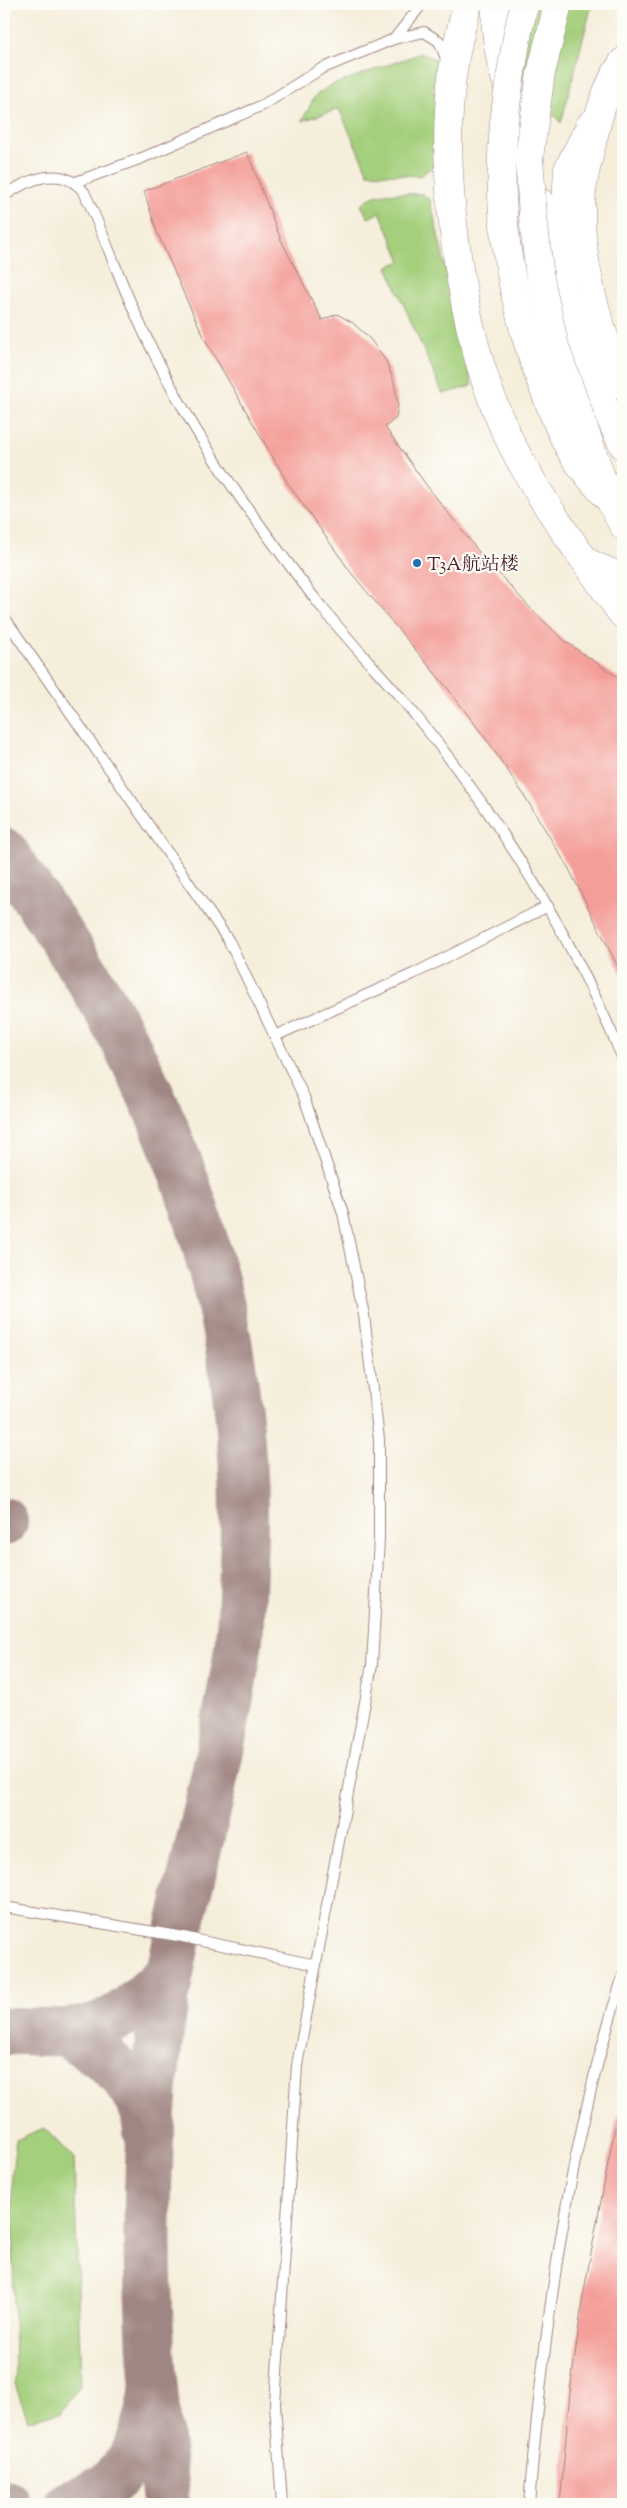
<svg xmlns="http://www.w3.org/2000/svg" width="627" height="2508" viewBox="0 0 627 2508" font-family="'Sorts Mill Goudy','Noto Serif SC',serif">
  <rect width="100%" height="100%" fill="#fdfcf7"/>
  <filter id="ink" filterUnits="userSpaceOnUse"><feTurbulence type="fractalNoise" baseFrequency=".02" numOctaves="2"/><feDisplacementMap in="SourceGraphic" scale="10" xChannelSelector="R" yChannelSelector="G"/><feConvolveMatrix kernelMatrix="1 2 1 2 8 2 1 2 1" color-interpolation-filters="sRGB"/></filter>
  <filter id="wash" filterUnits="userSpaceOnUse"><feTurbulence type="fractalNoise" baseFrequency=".0096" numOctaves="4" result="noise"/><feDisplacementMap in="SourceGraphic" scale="20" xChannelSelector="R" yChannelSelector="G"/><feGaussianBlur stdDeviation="1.12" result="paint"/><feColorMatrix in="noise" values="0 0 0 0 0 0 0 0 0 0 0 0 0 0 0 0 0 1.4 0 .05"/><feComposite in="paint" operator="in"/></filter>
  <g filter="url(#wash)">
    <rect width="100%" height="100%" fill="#f5eedb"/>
    <g fill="#a4cf7c" stroke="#777754">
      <path d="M505,4H592L561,123L526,83L509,56Z"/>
      <path d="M421,53L432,57L441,66L437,152L434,166L420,176L368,173L339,109L302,121L315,96L329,86Z"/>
      <path d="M423,194L430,200L434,217L472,386L443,394L387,267L401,261L380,212L368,218L361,205C375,189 403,194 423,194Z"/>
      <path d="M44,2128L74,2159L81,2384L60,2413L28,2420L15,2384L12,2174L16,2140Z"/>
    </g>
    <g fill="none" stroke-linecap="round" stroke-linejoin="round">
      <g stroke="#a08683" stroke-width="48">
        <path d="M4,852C39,904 77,956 108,1011C203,1180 252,1371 243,1565C242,1599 241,1634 235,1668C225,1727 213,1787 199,1845C183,1912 166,1980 158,2048C146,2148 145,2249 151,2350C154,2401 161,2453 166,2504"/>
        <path d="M4,1521V1522"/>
        <path d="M4,2032C25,2029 45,2034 66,2032C116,2029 136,2003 170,1973"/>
        <path d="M66,2033C105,2056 142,2082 147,2131"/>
        <path d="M4,2503L7,2504"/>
        <path d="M68,2504C121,2488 140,2456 151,2404"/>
      </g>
    </g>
    <g id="blocks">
      <g fill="#f49e99">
        <path d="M247,152L281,240L322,320L337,314L353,323L370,339L386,361L394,382L398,405L396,418L385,427L427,486L479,552L532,610L566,642L623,681V977L569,869L524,795L489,743L449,690L352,574L287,482L208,345L187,301L157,232L144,191Z"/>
        <path d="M617,2116L623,2117V2504H560L570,2392L583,2296Z"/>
      </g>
    </g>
  </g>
  <g filter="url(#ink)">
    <use href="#blocks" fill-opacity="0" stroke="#a08683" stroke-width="1"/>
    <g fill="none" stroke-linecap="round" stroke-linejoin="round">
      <g stroke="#a08683" stroke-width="12">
        <g id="service">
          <path d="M394,39L422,4"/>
          <path d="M76,182L142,158L263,105L321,69L394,39L424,32L439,41L447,61"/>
          <path d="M4,196C28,179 62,164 84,192C102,229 115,268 132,306C161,373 199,439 241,499C268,536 295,574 324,610C353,646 386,679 416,716C501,820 571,935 623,1059"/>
          <path d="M4,617L229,941L304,1097L343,1213L364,1315L379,1439V1539L372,1665L297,2065L275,2404L282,2504"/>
          <path d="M275,1036L413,974L548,906"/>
          <path d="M4,1907L178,1936L316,1965"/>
          <path d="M529,2504C544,2326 568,2146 623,1976"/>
        </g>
      </g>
      <g stroke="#a08683" stroke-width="29">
        <g id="secondary">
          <path d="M468,4C446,73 445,142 452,214C460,293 476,375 513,447C534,488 559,525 586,562C598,579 610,598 623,615"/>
          <path d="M496,4C491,50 517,114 530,160"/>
          <path d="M540,202L569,314L596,389L623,445"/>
          <path d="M572,268L566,205L568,169L591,124"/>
          <path d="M586,562L623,578"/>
        </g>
      </g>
      <g stroke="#a08683" stroke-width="29">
        <g id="trunk">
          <path d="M623,62C606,87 599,113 592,143C587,163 581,185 581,206C580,268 599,330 623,386"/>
          <path d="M609,499L623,525"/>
        </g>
      </g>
      <use href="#service" stroke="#fff" stroke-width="10"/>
      <use href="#secondary" stroke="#fff" stroke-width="28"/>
      <use href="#trunk" stroke="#fff" stroke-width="28"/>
      <g stroke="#a08683" stroke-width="29" stroke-linecap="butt">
        <path id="secondary-bridge" d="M525,4C518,24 516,46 512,67C492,172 501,266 536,368C546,395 556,423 569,448C580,467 594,483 609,499"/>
      </g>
      <g stroke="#a08683" stroke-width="29" stroke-linecap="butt">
        <path id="trunk-bridge" d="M558,4L541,73L529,157L533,216L540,279L555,347L609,499"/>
      </g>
      <use href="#secondary-bridge" stroke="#fff" stroke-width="28"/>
      <use href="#trunk-bridge" stroke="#fff" stroke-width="28"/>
    </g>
  </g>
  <circle fill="#1f6fb2" stroke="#fdfcf7" stroke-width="2" cx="417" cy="563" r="5"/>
  <g text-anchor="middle" stroke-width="4.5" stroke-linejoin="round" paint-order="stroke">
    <g font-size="19" fill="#4a1f2b" stroke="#fdfcf7" text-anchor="start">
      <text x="427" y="570">T3A航站楼</text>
    </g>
  </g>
  <rect width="627" height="2508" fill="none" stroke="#fdfcf7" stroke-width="20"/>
</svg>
